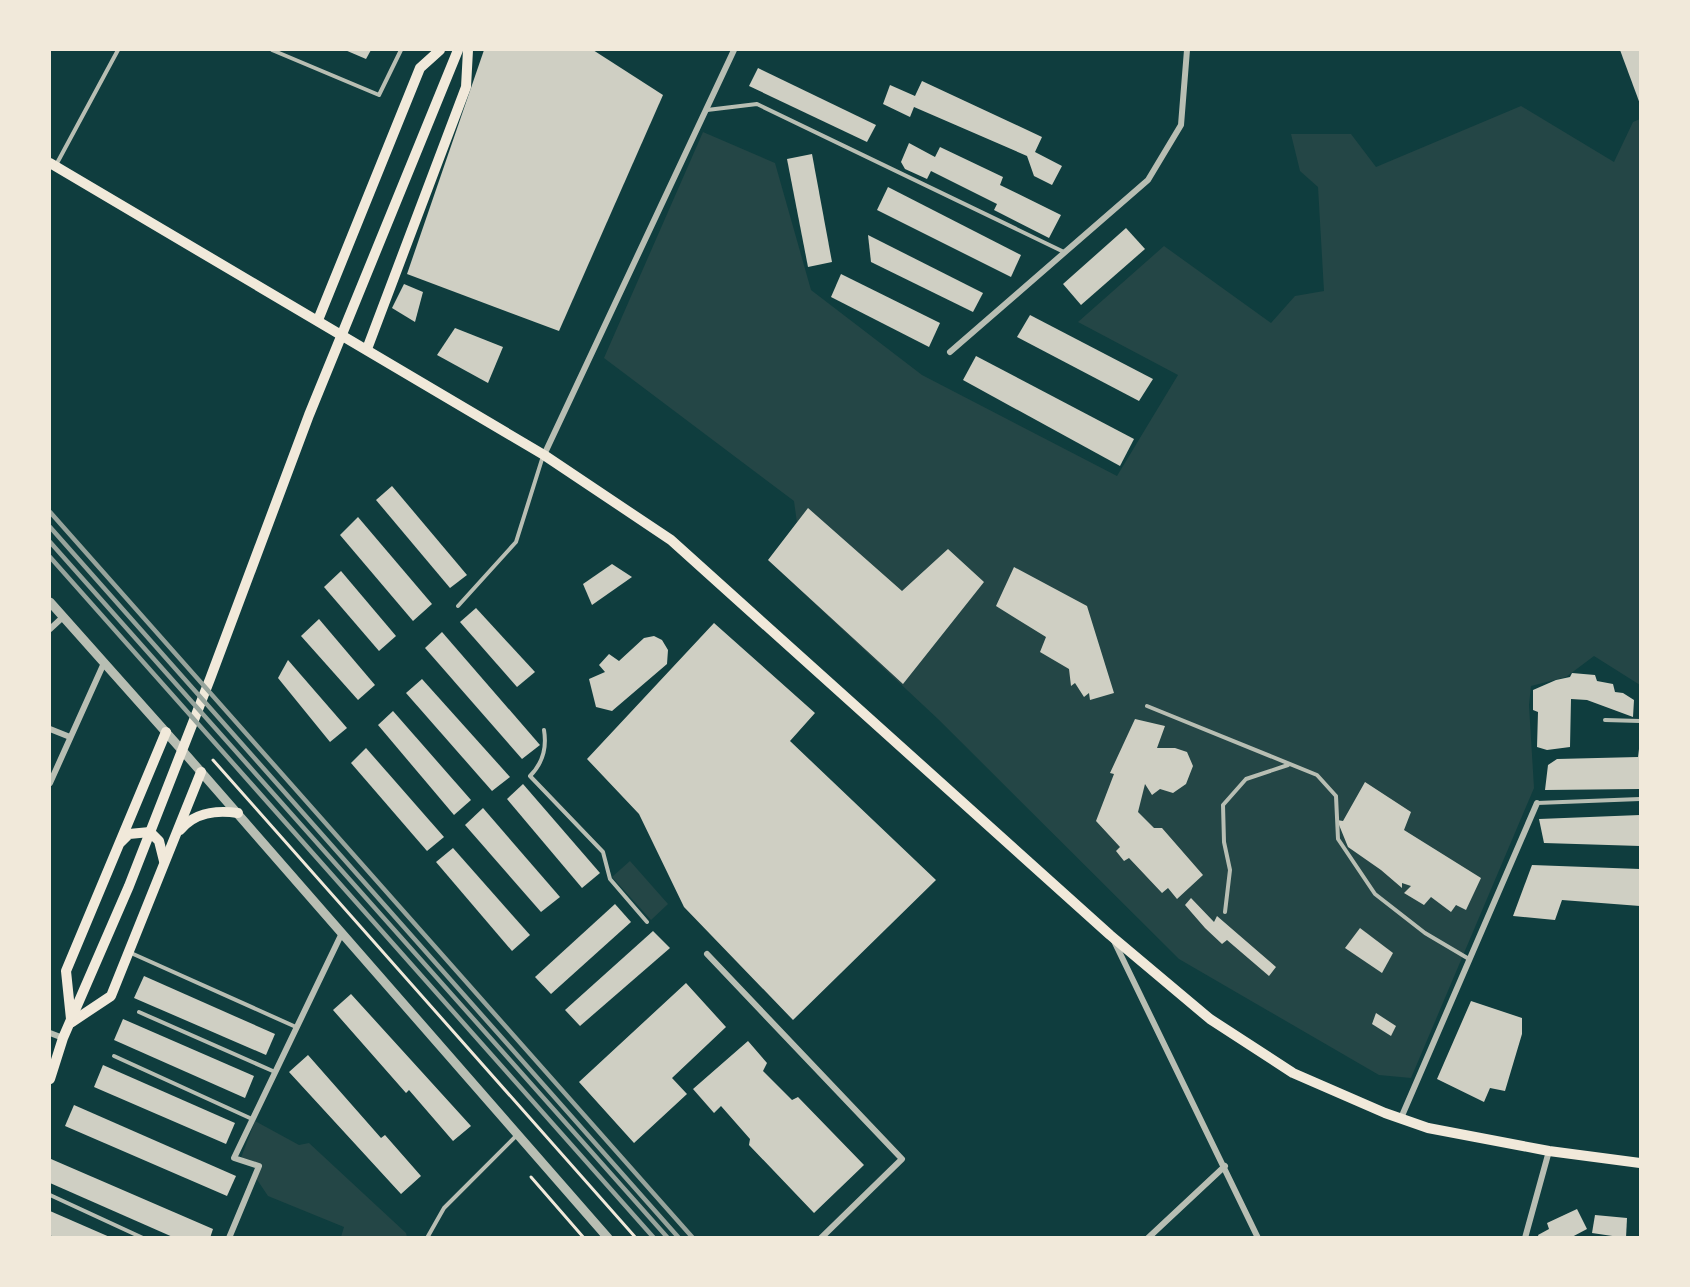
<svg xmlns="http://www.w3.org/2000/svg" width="1690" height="1287" viewBox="0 0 1690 1287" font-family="'Work Sans',sans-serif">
  <rect width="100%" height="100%" fill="#0f3d3e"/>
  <g fill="#244646">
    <path d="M1521,106L1614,162L1633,122L1640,119V685L1594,656L1566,677L1531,686L1529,705L1534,788L1411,1078L1379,1075L1179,959L938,719L768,560L797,523L794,501L604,358L703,132L775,163L811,290L922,375L1117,476L1178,375L1078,322L1164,246L1271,323L1295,296L1324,291L1318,187L1300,171L1291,134H1351L1376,167Z"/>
    <path d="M630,861L668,904L651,920L612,877Z"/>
    <path d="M255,1121L299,1145L309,1143L406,1233L407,1237H341L344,1227L268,1196L256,1178L261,1165L241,1158Z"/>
  </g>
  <g fill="#cfcfc3">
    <path d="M345,50H371L366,59Z"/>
    <path d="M484,50H593L663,95L559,331L407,274Z"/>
    <path d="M1620,50H1640V104Z"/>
    <path d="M758,68L876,125L867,142L749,86Z"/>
    <path d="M922,81L1042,137L1035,152L1062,166L1052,185L1034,176L1027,156L914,107L910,117L883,104L890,85L915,96Z"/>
    <path d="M909,143L935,157L940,147L1003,177L1000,185L1061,215L1049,238L994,210L997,204L931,171L927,179L905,169L901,162Z"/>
    <path d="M812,154L832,262L808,267L787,159Z"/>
    <path d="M888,187L1021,255L1011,277L877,210Z"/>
    <path d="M1126,228L1145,249L1081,305L1063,284Z"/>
    <path d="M868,235L983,293L973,312L871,262Z"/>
    <path d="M841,274L940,323L929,347L831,297Z"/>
    <path d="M404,284L423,292L415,322L392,308Z"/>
    <path d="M1030,315L1153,379L1139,401L1017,337Z"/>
    <path d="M455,328L503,347L488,383L437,355Z"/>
    <path d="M976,356L1134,439L1120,466L963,380Z"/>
    <path d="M392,486L467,575L450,588L376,500Z"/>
    <path d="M808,508L902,591L948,549L984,582L903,684L768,560Z"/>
    <path d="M358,517L432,604L413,621L340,535Z"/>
    <path d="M612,564L632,577L592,605L583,584Z"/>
    <path d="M1014,567L1087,606L1114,693L1090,700L1089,693L1084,697L1075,683L1071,686L1069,669L1040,652L1046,637L996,606Z"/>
    <path d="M341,571L396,636L379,651L324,587Z"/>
    <path d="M476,608L535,672L517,687L460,622Z"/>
    <path d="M319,619L375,685L358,700L301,636Z"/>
    <path d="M714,623L815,713L790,741L936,880L793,1020L684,907L639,814L587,759Z"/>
    <path d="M442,632L540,745L522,759L425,648Z"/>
    <path d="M654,636L662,640L668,650L667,664L612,711L596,707L589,679L605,672L599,665L609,654L619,661L644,638Z"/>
    <path d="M288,660L347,728L330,742L278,678Z"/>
    <path d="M1572,673L1595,675L1597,681L1613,684L1615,692L1623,693L1634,700L1633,717L1587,700L1571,699L1570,747L1547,750L1537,747L1538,712L1533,710V690L1556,680L1570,677Z"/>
    <path d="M422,679L510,777L492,791L406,693Z"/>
    <path d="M393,711L471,800L454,815L378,725Z"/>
    <path d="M1135,719L1165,726L1157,748H1175L1187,752L1193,766L1186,784L1173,793L1160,789L1152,795L1145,784L1138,812L1154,828H1162L1203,875L1177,899L1168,888L1162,893L1129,858L1124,861L1116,851L1120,847L1096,821L1114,774L1110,773Z"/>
    <path d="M366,748L444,837L427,851L351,763Z"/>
    <path d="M1639,749L1640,789L1545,790L1548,765L1557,759L1638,757Z"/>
    <path d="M1365,782L1411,812L1404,830L1481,878L1466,910L1456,905L1451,912L1431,897L1424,905L1404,893L1411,886L1402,883V888L1381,870L1348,847L1337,820L1343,821Z"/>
    <path d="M523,784L600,873L582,888L507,799Z"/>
    <path d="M483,808L560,897L541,912L465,825Z"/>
    <path d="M1640,815V846L1544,843L1539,819Z"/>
    <path d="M453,848L530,935L512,951L436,862Z"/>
    <path d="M1532,865L1640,869V906L1562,900L1555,920L1513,916Z"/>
    <path d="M1191,898L1214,922L1217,916L1276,967L1269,976L1227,940L1222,944L1205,928L1185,905Z"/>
    <path d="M615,904L631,922L551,994L535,977Z"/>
    <path d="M1360,928L1393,953L1382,973L1345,948Z"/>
    <path d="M653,931L670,948L580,1026L565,1010Z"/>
    <path d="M144,976L275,1034L266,1055L134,998Z"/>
    <path d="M686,983L726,1027L672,1078L687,1094L634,1143L579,1082Z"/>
    <path d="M351,994L471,1126L453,1141L409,1090L406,1093L333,1010Z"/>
    <path d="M1471,1001L1522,1018V1034L1505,1091L1490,1088L1484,1102L1437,1079Z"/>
    <path d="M1376,1013L1396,1026L1391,1036L1372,1024Z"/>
    <path d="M123,1019L254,1076L245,1098L114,1040Z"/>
    <path d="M748,1041L767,1063L763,1071L792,1100L798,1097L864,1165L814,1213L749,1145L750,1139L721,1106L714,1113L693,1089Z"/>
    <path d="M308,1055L381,1138L385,1135L421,1176L401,1194L289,1072Z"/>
    <path d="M103,1065L235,1123L226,1144L94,1087Z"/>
    <path d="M74,1105L236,1176L227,1196L65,1126Z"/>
    <path d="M51,1159L213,1229L210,1238H175L50,1183Z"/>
    <path d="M1577,1209L1587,1229L1570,1238H1539L1538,1235L1549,1229L1547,1223Z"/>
    <path d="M50,1211L112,1238H55L50,1235Z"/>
    <path d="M1595,1215L1627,1218L1626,1238L1592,1233Z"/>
  </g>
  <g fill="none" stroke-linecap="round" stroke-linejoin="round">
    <g stroke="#f1e9da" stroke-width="3">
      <path d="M213,760L636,1238"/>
      <path d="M531,1177L584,1238"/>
    </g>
    <g stroke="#b8beb3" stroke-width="4">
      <path d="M272,50L379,95L401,50"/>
      <path d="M707,110L757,104L1064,252"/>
      <path d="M56,165L118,50"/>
      <path d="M458,606L516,542L543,456"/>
      <path d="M1147,706L1317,775L1336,796L1338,839L1375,894L1425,933L1469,959"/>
      <path d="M1605,720L1640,721"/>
      <path d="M544,730C547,748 543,763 530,776L603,852L610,879L647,922"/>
      <path d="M1537,803L1640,799"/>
      <path d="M1225,912L1230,870L1224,842L1223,805L1246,779L1288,765"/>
      <path d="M131,953L296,1027"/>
      <path d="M139,1012L275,1072"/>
      <path d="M114,1056L252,1119"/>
      <path d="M50,1195L143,1238"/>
      <path d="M427,1238L444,1208L517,1135"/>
    </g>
    <g stroke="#b8beb3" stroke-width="6">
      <path d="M950,352L1148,180L1181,125L1187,50"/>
      <path d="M544,455L734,50"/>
      <path d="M50,629L63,617"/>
      <path d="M50,729L70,737"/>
      <path d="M50,783L104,663"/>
      <path d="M1114,941L1258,1238"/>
      <path d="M707,954L902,1159L821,1238"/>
      <path d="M50,1033L63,1038"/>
      <path d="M1401,1118L1537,803"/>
      <path d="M229,1238L259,1166L234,1158L342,933"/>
      <path d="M1148,1238L1225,1166"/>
      <path d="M1525,1238L1549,1151"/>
    </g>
    <path stroke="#b8beb3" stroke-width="9" d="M50,602L188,757L608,1238"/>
    <g stroke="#f1e9da" stroke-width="10">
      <path d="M318,320L420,68L440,50"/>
      <path d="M367,349L466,87L468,50"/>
      <path d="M180,830C195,812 216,810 238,813"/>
      <path d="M121,842L129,834L150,832L159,841L164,861"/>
      <path d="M71,1019L66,971L166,732"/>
      <path d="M72,1022L111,996L201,772"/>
      <path d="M50,1079L63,1038L129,886L210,679L309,415L458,50"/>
    </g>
    <path stroke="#f1e9da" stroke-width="10" d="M50,163L544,455L671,540L1110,935L1210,1019L1293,1073L1385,1113L1428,1128L1549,1151L1640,1163"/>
    <g stroke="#97a49c" stroke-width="4.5">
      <path d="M50,512L693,1238"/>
      <path d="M50,527L679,1238"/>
      <path d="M50,542L667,1237"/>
      <path d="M50,557L654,1238"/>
    </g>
  </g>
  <rect width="1690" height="1287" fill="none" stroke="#f1e9da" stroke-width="102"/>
</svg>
